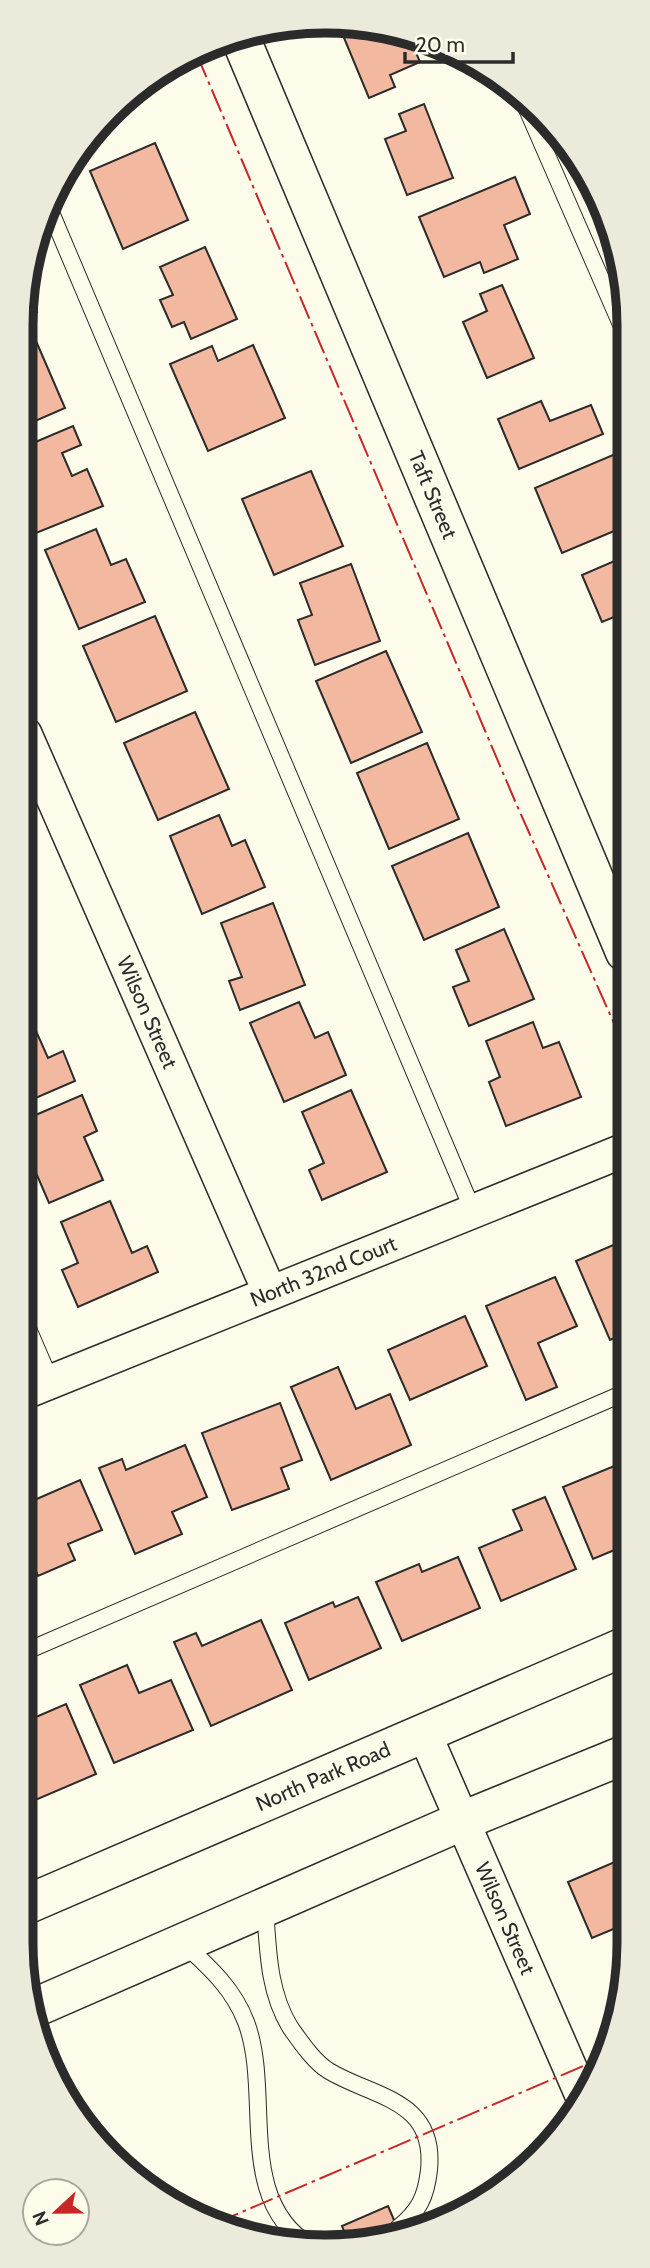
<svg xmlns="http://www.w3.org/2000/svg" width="650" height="2268" viewBox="0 0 650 2268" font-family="Cabin,sans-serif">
  <rect width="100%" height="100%" fill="#fdfbea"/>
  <g fill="#f2b8a0" stroke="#2b2b2b" stroke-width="2">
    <path d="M357,27H384L392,37L402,33L409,36L420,62L390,75L395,87L369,98L342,33Z"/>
    <path d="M424,104L453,178L407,195L385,139L406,131L399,114Z"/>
    <path d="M155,143L188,220L123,249L90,171Z"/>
    <path d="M515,177L530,214L504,225L518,259L484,273L480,262L444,277L419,217Z"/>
    <path d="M205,247L237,319L191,339L184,322L172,327L160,300L173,295L160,267Z"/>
    <path d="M502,285L534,358L487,378L463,322L487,311L480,294Z"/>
    <path d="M27,288L37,312L27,316Z"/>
    <path d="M33,334L65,408L26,425L27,337Z"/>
    <path d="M253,345L285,418L208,451L170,364L212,346L218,361Z"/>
    <path d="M541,401L550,421L591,405L603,434L519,469L498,419Z"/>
    <path d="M73,426L81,445L62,453L72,476L87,469L103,506L36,533L26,508V446Z"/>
    <path d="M620,452L626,466L624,483L626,526L562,553L535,488Z"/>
    <path d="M311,471L343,546L274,575L242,499Z"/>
    <path d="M96,529L111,565L126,559L145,602L79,629L45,550Z"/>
    <path d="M626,556V627L621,614L602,622L582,575Z"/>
    <path d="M351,564L380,641L315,665L298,620L312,615L300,583Z"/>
    <path d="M155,616L187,691L116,722L83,646Z"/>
    <path d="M386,651L422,732L351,763L316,681Z"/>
    <path d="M195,712L229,789L158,820L124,743Z"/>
    <path d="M427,743L459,819L389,849L357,773Z"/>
    <path d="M219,815L232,846L245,840L265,887L202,914L170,836Z"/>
    <path d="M468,833L499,907L424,940L392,866Z"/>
    <path d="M273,903L305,985L240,1010L229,981L242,977L221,923Z"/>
    <path d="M504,929L534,999L469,1026L453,987L469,981L456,950Z"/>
    <path d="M299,1002L315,1038L328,1032L346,1075L284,1102L250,1023Z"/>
    <path d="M24,1004L48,1058L63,1051L75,1081L24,1103Z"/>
    <path d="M533,1022L543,1048L559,1042L581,1097L506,1126L489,1082L500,1077L486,1041Z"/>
    <path d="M351,1090L387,1172L322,1200L309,1170L324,1163L302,1112Z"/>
    <path d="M82,1095L97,1131L84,1137L103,1180L49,1203L24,1145V1120Z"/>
    <path d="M110,1201L132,1253L147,1246L158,1272L78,1307L62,1270L78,1263L61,1222Z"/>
    <path d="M625,1240L624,1334L610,1340L576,1261Z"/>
    <path d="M555,1277L577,1326L538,1343L557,1387L526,1400L486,1306Z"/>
    <path d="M465,1316L487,1366L410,1400L388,1350Z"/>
    <path d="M338,1367L356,1409L390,1394L411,1445L331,1480L291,1387Z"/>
    <path d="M280,1403L302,1460L281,1468L289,1489L232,1510L202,1433Z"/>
    <path d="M185,1445L207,1497L172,1512L182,1534L135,1554L99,1468L122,1459L126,1470Z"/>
    <path d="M624,1462V1546L593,1559L563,1487Z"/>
    <path d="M80,1480L102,1530L68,1544L75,1560L38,1576L22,1540L23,1505Z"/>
    <path d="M545,1497L576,1569L501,1601L479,1548L522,1530L513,1510Z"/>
    <path d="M458,1557L480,1608L402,1641L376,1582L419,1564L422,1572Z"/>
    <path d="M358,1597L381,1648L309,1680L285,1623L333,1602L335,1607Z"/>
    <path d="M261,1620L292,1690L211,1726L174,1642L196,1633L202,1646Z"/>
    <path d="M127,1665L139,1693L171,1680L193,1730L114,1763L80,1685Z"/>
    <path d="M66,1704L96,1774L26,1804L22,1795V1723Z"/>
    <path d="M624,1858L623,1925L592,1938L568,1882Z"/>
    <path d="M388,2206L400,2234L348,2241L342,2226Z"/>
  </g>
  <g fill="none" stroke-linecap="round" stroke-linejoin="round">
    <g stroke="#2b2b2b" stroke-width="18">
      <g id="lane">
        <path d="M523,100L626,336"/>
        <path d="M50,210L473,1211"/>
        <path d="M23,1317L51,1382"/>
        <path d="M22,1653L624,1393"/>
        <path d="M265,1908C268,1948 268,1991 290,2027C300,2041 314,2062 329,2071C374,2098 436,2099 429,2170C426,2197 419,2211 398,2228"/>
        <path d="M183,1943C209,1967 233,1988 246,2022C273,2093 234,2200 311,2246"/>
      </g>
    </g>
    <g stroke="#2b2b2b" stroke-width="36">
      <g id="street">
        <path id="s1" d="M25,734L270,1293"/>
        <path id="s2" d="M23,1393L625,1150"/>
        <path id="s3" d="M425,1735L584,2100"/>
      </g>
    </g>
    <g stroke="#2b2b2b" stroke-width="41">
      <g id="secondary">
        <path id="s4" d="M240,37L625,952"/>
        <path id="s5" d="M21,1907L624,1647"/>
        <path d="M34,2008L462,1821L624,1755"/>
      </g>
    </g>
    <use href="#lane" stroke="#fdfbea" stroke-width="16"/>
    <use href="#street" stroke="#fdfbea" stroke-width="33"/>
    <use href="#secondary" stroke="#fdfbea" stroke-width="38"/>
    <g stroke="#c62828" stroke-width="2" stroke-dasharray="24 5 3.5 5" stroke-linecap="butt">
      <path d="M197,55L515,801L625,1048"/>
      <path d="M216,2223L602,2058"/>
    </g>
  </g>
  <g text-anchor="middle" stroke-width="5" stroke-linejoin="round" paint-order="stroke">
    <g font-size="21" fill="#2b2b2b" stroke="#fdfbea">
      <text dy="7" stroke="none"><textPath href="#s4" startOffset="497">Taft Street</textPath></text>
      <text dy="7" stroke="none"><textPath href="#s1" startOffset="304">Wilson Street</textPath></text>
      <text dy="7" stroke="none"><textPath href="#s2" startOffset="324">North 32nd Court</textPath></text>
      <text dy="7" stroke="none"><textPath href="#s5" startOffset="329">North Park Road</textPath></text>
      <text dy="7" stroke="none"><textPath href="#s3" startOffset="200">Wilson Street</textPath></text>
    </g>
  </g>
  <path d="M0 0H650V2268H0ZM325 33H325A292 292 0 0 1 617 325V1943A292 292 0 0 1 325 2235H325A292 292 0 0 1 33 1943V325A292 292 0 0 1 325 33Z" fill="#eceadb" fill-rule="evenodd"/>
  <path fill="none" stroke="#2b2b2b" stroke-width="9" d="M325 33H325A292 292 0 0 1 617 325V1943A292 292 0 0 1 325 2235H325A292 292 0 0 1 33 1943V325A292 292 0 0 1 325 33Z"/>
  <g transform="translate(56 2212) rotate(248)"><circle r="33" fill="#fdfbea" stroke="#a9a89e" stroke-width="2"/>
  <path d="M0-5L12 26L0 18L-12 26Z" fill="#c62828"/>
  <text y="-10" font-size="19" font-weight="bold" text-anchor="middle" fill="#2b2b2b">N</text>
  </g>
  <path d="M405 52v10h108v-10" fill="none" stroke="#2b2b2b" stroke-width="3.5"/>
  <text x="416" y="52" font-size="21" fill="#2b2b2b" stroke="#fdfbea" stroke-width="5" paint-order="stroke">20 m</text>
</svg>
